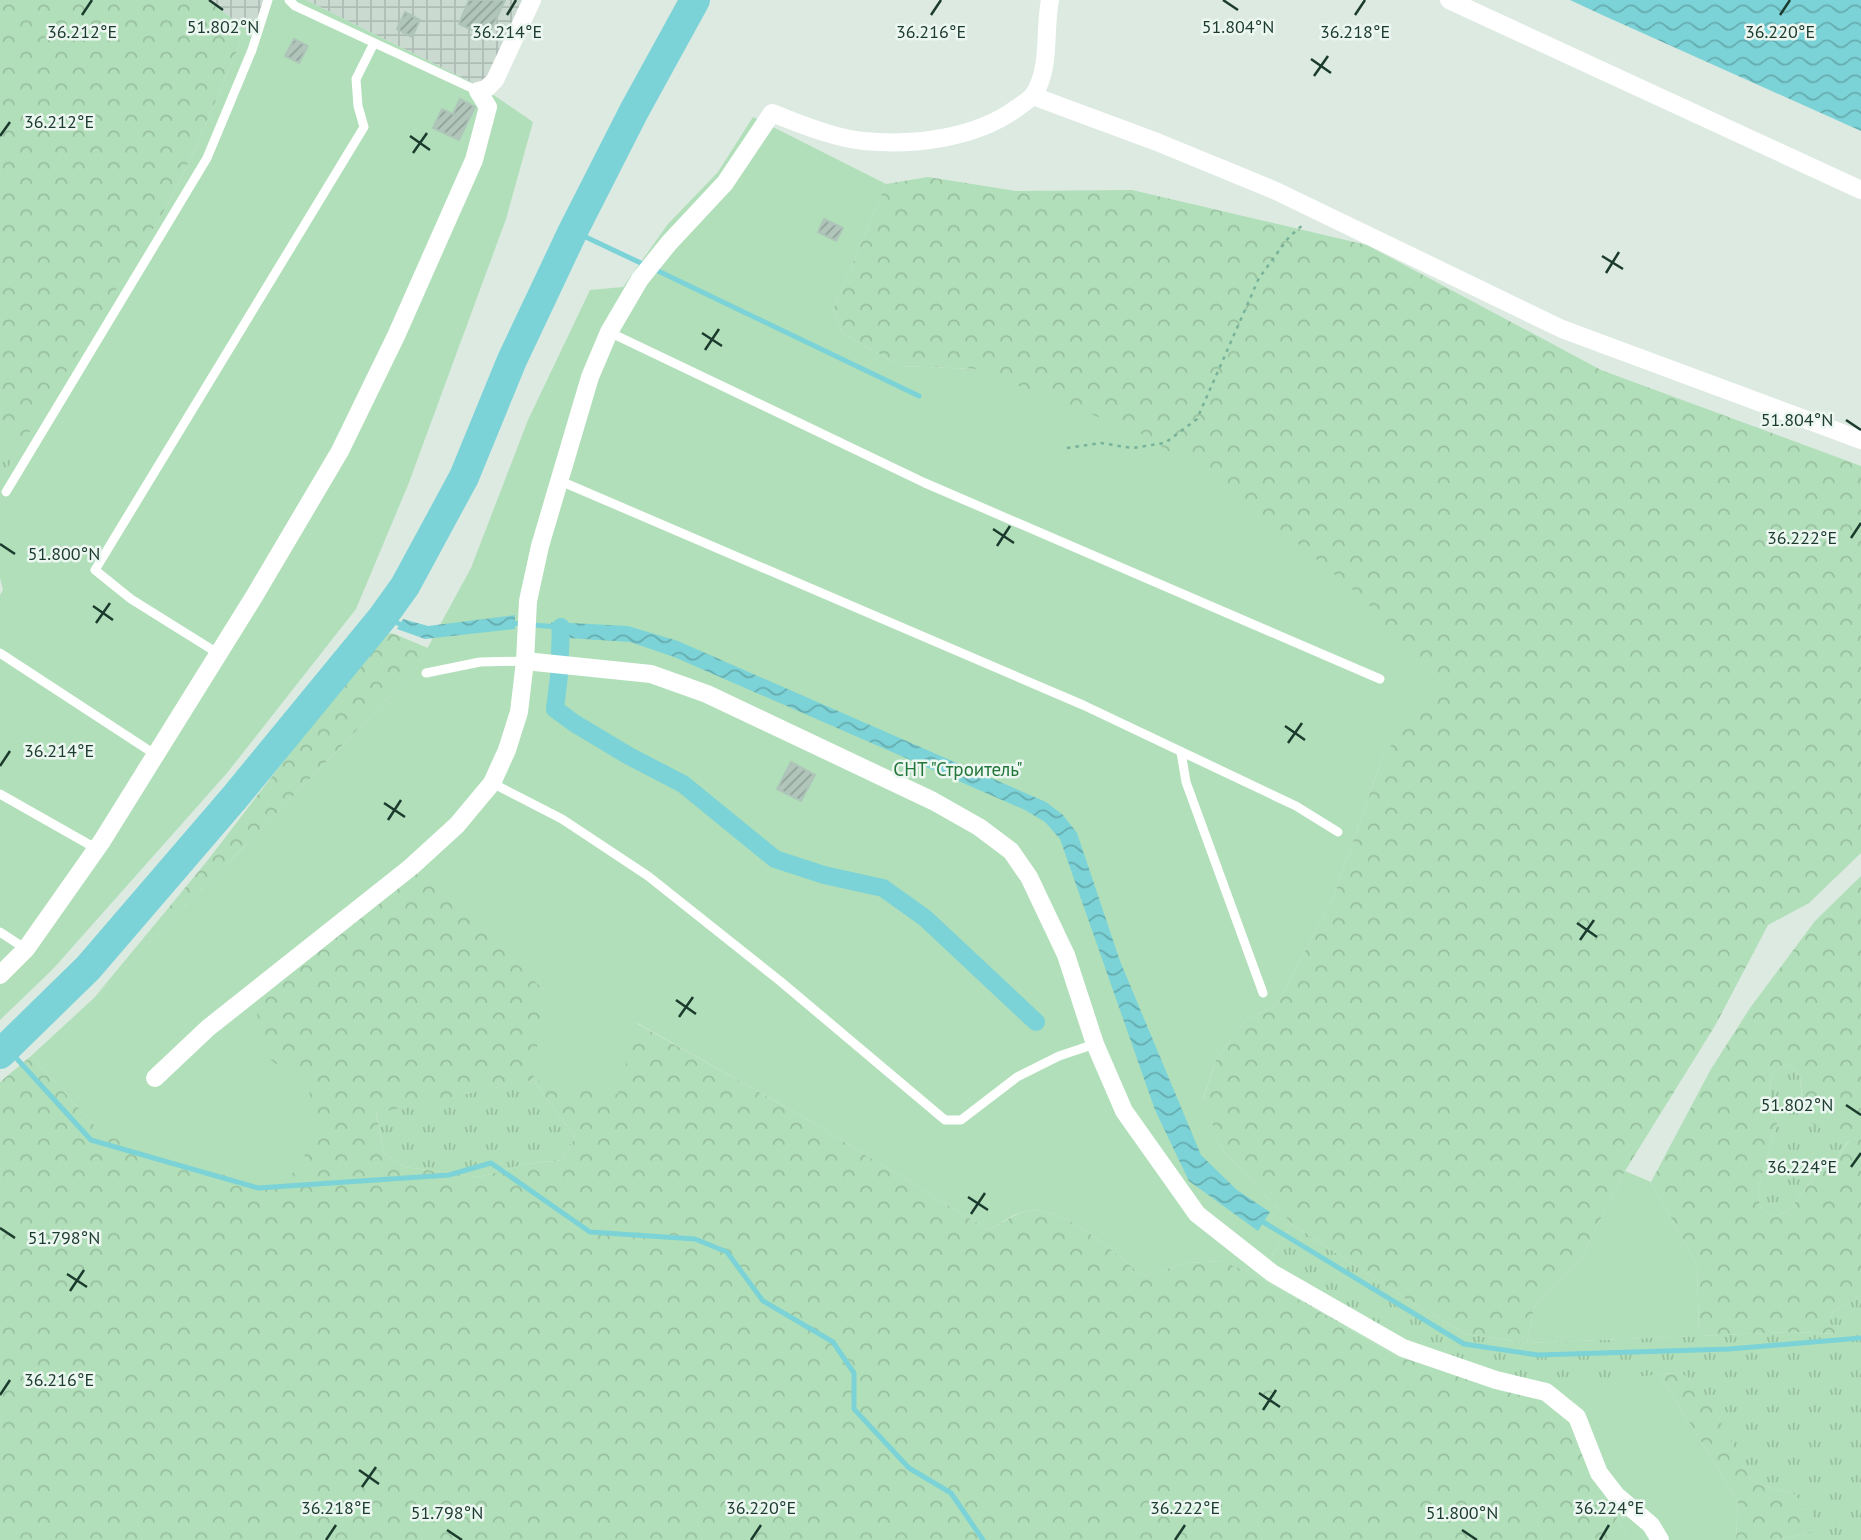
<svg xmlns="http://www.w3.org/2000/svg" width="1861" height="1540" viewBox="0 0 1861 1540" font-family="'PT Sans',sans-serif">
  <defs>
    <pattern id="industrial-grid" width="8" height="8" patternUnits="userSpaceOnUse" patternTransform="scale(1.75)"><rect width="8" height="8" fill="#cadad1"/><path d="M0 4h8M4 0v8" fill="none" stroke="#adbcb4"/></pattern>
    <pattern id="grass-tufts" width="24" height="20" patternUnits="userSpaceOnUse" patternTransform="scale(1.75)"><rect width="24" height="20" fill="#b1dfb9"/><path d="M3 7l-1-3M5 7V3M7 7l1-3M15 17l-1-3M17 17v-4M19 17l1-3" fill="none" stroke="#98c09f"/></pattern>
    <pattern id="forest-crowns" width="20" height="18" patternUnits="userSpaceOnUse" patternTransform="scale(1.75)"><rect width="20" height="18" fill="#b1dfb9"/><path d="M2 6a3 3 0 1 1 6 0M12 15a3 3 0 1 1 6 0" fill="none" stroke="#98c09f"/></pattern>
    <pattern id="water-waves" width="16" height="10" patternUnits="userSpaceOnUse" patternTransform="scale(1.75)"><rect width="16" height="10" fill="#7cd3d7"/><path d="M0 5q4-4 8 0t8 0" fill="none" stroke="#65acaf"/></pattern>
    <pattern id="building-hatch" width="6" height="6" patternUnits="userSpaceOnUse" patternTransform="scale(1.75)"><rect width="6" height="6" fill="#b1c5bb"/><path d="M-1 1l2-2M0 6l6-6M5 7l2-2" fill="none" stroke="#8fa198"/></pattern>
  </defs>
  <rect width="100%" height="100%" fill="#dceae2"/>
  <g fill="url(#industrial-grid)">
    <path d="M207,0H273L246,29Z"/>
    <path d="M306,0H527L485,89Z"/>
  </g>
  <g fill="url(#grass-tufts)">
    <path d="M25,441L0,480V443Z"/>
    <path d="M1787,1063L1800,1076L1803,1111L1849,1140L1836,1160L1821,1167L1789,1211L1773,1217L1760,1206L1758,1189L1777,1124L1769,1091L1772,1073Z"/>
    <path d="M533,1080L575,1137L563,1160L526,1164L480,1177L405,1167L384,1154L376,1112Z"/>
    <path d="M1292,1224L1409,1301L1466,1334L1527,1343L1791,1332L1838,1334L1829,1322L1833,1311L1861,1296V1540H1776L1811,1533L1794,1494L1767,1487L1751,1480L1711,1404L1682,1373L1659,1374L1560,1413L1542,1400L1396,1356L1259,1277Z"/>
  </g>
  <g fill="url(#forest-crowns)" fill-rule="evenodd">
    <path d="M0,0H207L246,29L198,143L166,208L25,441L2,444L0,443Z"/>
    <path d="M928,177L1016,191L1132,190L1367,245L1601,370L1861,466V853L1809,903L1768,925L1716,1024L1625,1171L1581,1258L1535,1304L1527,1343L1466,1334L1409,1301L1292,1224L1221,1148L1203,1100L1216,1060L1247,1019L1277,1005L1335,893L1383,756L1434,685L976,369L901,366L842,333L833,310L886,184Z"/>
    <path d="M392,633L428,648L416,669L246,845L94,998L208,860L380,635Z"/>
    <path d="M421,869L544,990L636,1023L800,1115L989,1230C1000,1224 1011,1216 1023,1212C1060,1200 1116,1255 1143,1276L1186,1263L1223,1261L1259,1277L1396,1356L1542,1400L1560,1413L1627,1536V1540H0V1082L31,1056L96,1127L307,1086L268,1059L253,1002ZM533,1080L575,1137L563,1160L526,1164L480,1177L405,1167L384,1154L376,1113Z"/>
    <path d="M1861,876V1296L1833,1311L1829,1322L1839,1334L1791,1332L1699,1336L1697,1265L1651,1182L1711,1069L1750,1008L1815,921ZM1787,1063L1800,1076C1805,1125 1804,1122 1849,1141L1836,1160L1821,1167L1789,1211L1773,1217L1760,1206L1758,1189L1777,1124L1769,1091L1772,1073Z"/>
    <path d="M1682,1373L1711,1403L1751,1480L1767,1487L1794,1494L1814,1515L1811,1533L1776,1540H1736L1738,1501L1659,1374Z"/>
  </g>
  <g fill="#b1dfb9">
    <path d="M273,0H306L485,89L533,122L506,219L408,485L356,609L227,773L53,969L0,1020V595L3,590L0,578V480L166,208L198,143L246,29Z"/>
    <path d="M753,117L886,184L833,310L842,333L901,366L976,369L1144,435L1255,508L1364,599L1435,686L1383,756L1335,893L1277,1005L1247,1019L1216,1060L1203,1099L1221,1148L1292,1224L1259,1277L1222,1261L1186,1263L1143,1276C1116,1255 1060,1200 1023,1212C1011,1215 1000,1224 989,1230L800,1115L637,1023L618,1094L533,1080L544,990L421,870L254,1002L268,1058L307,1086L317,1115L301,1167L279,1183L162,1165L96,1127L31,1056L94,998L246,845L416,669L471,568L528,420L590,290L623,287L668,224L718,172Z"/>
    <path d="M1625,1171L1651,1182L1697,1265L1699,1336L1527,1343L1535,1304L1581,1258Z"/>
    <path d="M1659,1374L1738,1501L1736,1540H1627V1536L1560,1413L1571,1386Z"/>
  </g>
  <g fill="url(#water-waves)">
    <path d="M1570,0H1861V131L1600,14Z"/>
    <path d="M515,615V629L425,639L397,629L403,619L428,626Z"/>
    <path d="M551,622L628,626L678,641L1046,802L1063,815L1077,833L1120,961L1201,1155L1237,1190L1270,1212L1258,1231L1189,1181L1155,1110L1060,839L1045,822L1025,810L674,657L630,642L552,637Z"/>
  </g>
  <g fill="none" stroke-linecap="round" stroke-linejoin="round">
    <g stroke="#7cd3d7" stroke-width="5">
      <path d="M573,231L645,265"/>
      <path d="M654,269L919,396"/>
      <path d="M382,618L406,626"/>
      <path d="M509,623L558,627"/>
      <path d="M7,1048L91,1140L258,1188L449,1175L491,1163L590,1232L695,1239L727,1252L763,1301L833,1342L854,1373V1409L909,1468L951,1493L983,1540"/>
      <path d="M1260,1220L1464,1344L1538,1355L1729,1349L1861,1338"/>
    </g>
    <path stroke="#7cd3d7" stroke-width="18" d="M561,627L559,676L555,709L574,723L629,756L683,784L775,859L824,875L883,888L925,918L1036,1022"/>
    <path stroke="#7cd3d7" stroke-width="30" d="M0,1054L88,968L235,797L382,618L405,586L464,477L512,360L573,231L634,111L695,0"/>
  </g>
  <g fill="url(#building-hatch)" stroke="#aec5b9" stroke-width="2">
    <path d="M469,0H505L488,37L459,24Z"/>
    <path d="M405,12L420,20L412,37L397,29Z"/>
    <path d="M294,39L308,46L299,63L285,56Z"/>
    <path d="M460,99L475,107L459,140L433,128L442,109L453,114Z"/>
    <path d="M824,219L843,228L836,241L818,232Z"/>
    <path d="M791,762L815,775L801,801L777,789Z"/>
  </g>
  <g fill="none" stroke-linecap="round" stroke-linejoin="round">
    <path stroke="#78b29a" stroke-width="2.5" stroke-dasharray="3.5 5" stroke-linecap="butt" d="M1067,448L1101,443L1132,448L1165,443L1197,419L1259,278L1289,237L1305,223"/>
    <g stroke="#fff" stroke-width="9">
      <path d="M289,0L295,6L478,91"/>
      <path d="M609,332L925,483L1380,679"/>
      <path d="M558,480L1083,705L1296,806L1338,832"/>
      <path d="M6,492L207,158L252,50L268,0"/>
      <path d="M0,653L156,755"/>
      <path d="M219,654L131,599L95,570L364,127L358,106L356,79L374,43"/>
      <path d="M426,673L480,662L525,661"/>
      <path d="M1181,752L1186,782L1263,993"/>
      <path d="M492,783L562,819L648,876L780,981L945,1120H961L1017,1077L1059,1056L1095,1044"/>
      <path d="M0,794L97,849"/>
      <path d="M0,932L26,949"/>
    </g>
    <g stroke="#fff" stroke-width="18">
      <path d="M1449,0L1861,190"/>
      <path d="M1033,96L1157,142L1276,191L1562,329L1861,440"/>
      <path d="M525,661L651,674L707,694L933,801L979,827L1011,851L1029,877L1066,955L1095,1044L1124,1111L1197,1214L1272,1273L1403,1348L1496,1380L1546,1392L1577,1417L1599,1473L1616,1495L1651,1525L1660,1540"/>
      <path d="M0,975L26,949L102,841L255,595L340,451L396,336L474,160L488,107L478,91L486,89L495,80L532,0"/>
      <path d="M155,1078L208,1028L411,867L457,825L492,783L507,750L519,712L525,661L528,601L540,546L590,377L609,332L640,279L669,243L725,183L772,113C801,124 833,138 864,141C914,146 977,138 1017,108C1023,104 1030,99 1034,94C1051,68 1044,29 1050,0"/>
    </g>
  </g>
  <path fill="none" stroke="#1c3b2f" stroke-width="2.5" d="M209,0L223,10M1223,0L1238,10M82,15L92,0M507,15L516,0M931,15L941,0M1355,15L1365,0M1780,15L1790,0M1311,59L1331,73M1314,76L1328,56M0,136L10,122M410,136L430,150M413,153L427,133M1602,256L1623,269M1606,273L1619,252M702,333L722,346M705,350L719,329M1846,420L1861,430M993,529L1014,543M1851,538L1861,523M0,544L15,554M997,546L1010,526M93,606L113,620M96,623L110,603M1285,726L1305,740M1288,743L1302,723M0,766L10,751M384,803L405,817M388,820L401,800M1577,923L1597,937M1580,940L1594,920M676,1000L696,1014M679,1017L693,997M1846,1105L1861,1115M1851,1167L1861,1153M968,1197L988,1210M971,1214L985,1193M0,1228L15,1238M67,1274L87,1287M70,1291L84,1270M1259,1393L1280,1407M0,1395L10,1380M1263,1410L1276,1390M359,1470L379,1484M362,1487L376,1467M447,1530L462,1540M1462,1530L1477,1540M326,1540L336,1525M751,1540L761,1525M1175,1540L1185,1525M1600,1540L1609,1525"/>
  <g text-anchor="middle" stroke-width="5" stroke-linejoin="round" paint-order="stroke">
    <g font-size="19" fill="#22763a" stroke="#ecf7f1">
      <text x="958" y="776">СНТ "Строитель"</text>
    </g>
  </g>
  <g font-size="18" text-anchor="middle" fill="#1c3b2f" stroke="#ecf7f1" stroke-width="5" stroke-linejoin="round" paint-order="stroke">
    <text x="223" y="33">51.802°N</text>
    <text x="1238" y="33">51.804°N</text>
    <text x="82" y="38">36.212°E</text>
    <text x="507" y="38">36.214°E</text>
    <text x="1355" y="38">36.218°E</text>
    <text x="1780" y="38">36.220°E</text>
    <text x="931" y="38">36.216°E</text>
    <text x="59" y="128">36.212°E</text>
    <text x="1797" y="426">51.804°N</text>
    <text x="1802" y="544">36.222°E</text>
    <text x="64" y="560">51.800°N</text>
    <text x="59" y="757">36.214°E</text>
    <text x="1797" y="1111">51.802°N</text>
    <text x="1802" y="1173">36.224°E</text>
    <text x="64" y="1244">51.798°N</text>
    <text x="59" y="1386">36.216°E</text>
    <text x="336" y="1514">36.218°E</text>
    <text x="761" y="1514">36.220°E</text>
    <text x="1185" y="1514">36.222°E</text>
    <text x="1609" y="1514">36.224°E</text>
    <text x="447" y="1519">51.798°N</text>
    <text x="1462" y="1519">51.800°N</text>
  </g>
</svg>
